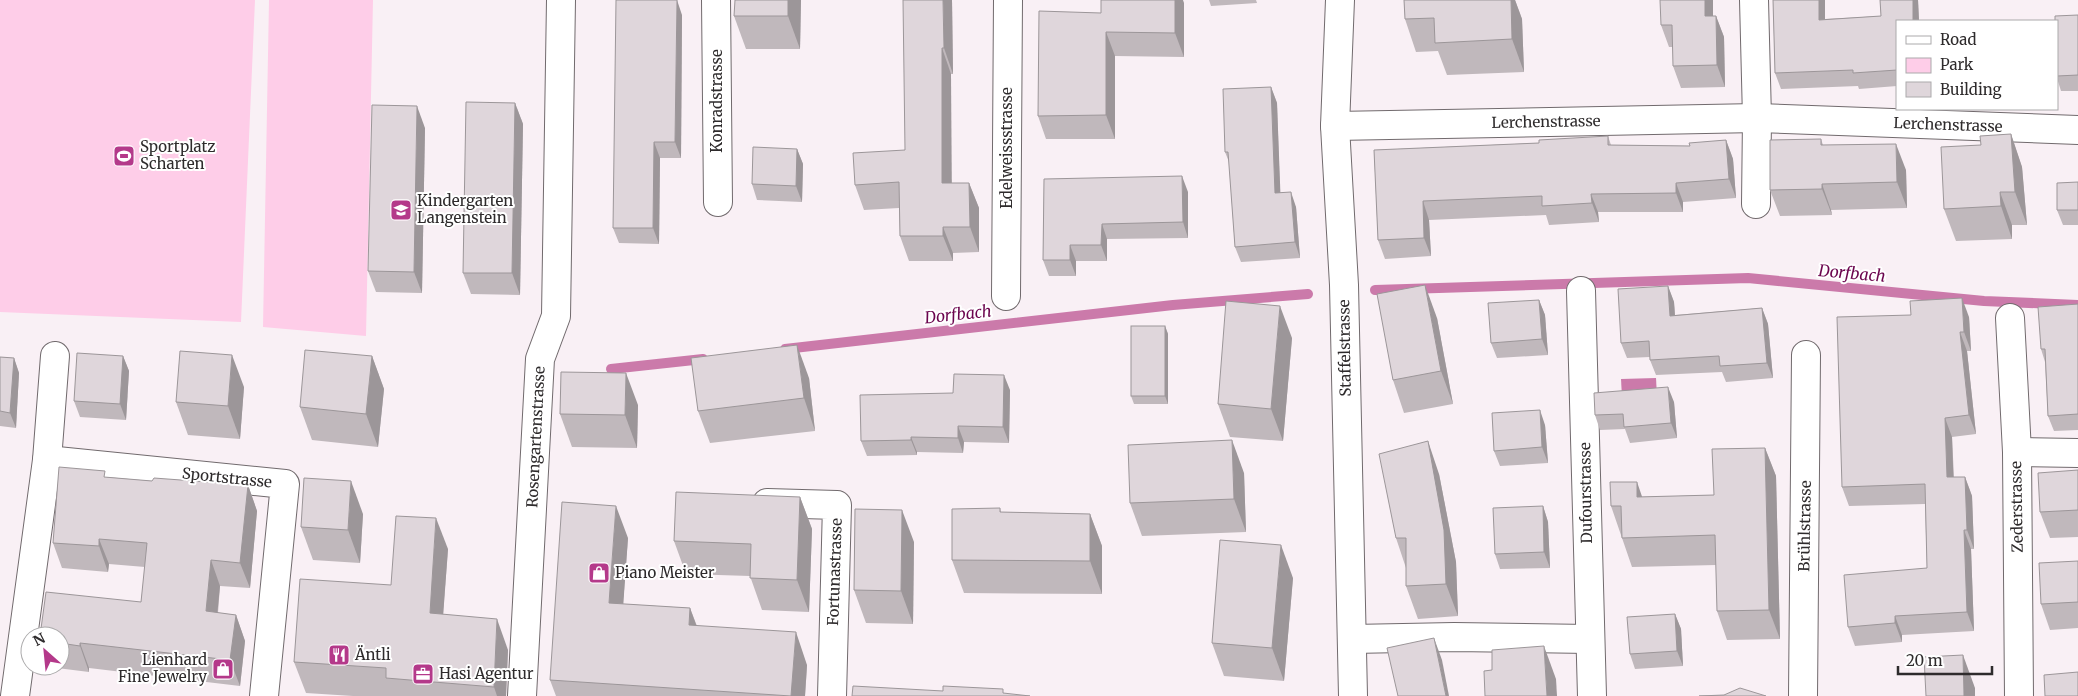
<svg xmlns="http://www.w3.org/2000/svg" width="2078" height="696" viewBox="0 0 2078 696" font-family="Merriweather,serif">
  <rect width="100%" height="100%" fill="#f9f0f5"/>
  <g fill="#fecde8">
    <path d="M0,0H255L241,322L0,312Z"/>
    <path d="M269,0H373L366,336L263,327Z"/>
  </g>
  <path fill="#cb7aaa" d="M1656,378L1657,396L1622,397L1621,379Z"/>
  <g fill="none" stroke-linecap="round" stroke-linejoin="round">
    <g stroke="#cb7aaa" stroke-width="10">
      <path d="M1375,290L1748,278L1984,301L2078,305"/>
      <path d="M785,349L1173,305L1308,294"/>
      <path d="M611,369L703,359"/>
    </g>
    <g stroke="#716a6d" stroke-width="30">
      <g id="minor">
        <path d="M716,0L718,202"/>
        <path d="M1340,0L1335,126L1344,285L1353,696"/>
        <path d="M1754,0L1757,118L1756,204"/>
        <path d="M1335,126L1757,118L2078,130"/>
        <path d="M1581,291L1592,696"/>
        <path d="M1006,296L1008,0"/>
        <path d="M2010,318L2017,452L2019,696"/>
        <path d="M2017,452L2078,453"/>
        <path d="M47,460L55,356"/>
        <path d="M767,503L837,505L832,696"/>
        <path d="M1352,639L1454,637L1589,639"/>
        <path d="M15,696L47,460L285,484L264,696"/>
        <path d="M522,696L540,359L556,316L561,0"/>
        <path d="M1803,696L1806,355"/>
      </g>
    </g>
    <use href="#minor" stroke="#fff" stroke-width="28"/>
  </g>
  <g fill="#c0b8bc">
    <path d="M801,0L800,49H746L734,16Z"/>
    <path d="M952,0L953,74H951V183H969L979,208V252L953,253V261H909L900,236L899,208L864,210L855,185L905,150Z"/>
    <path d="M1209,0H1256L1257,3L1211,6Z"/>
    <path d="M1404,0H1515L1522,19L1524,72L1447,75L1438,51L1416,52L1405,19Z"/>
    <path d="M1773,0H1825V19L1881,16L1880,0H1918L1919,21H1897V86L1859,89L1858,86L1781,89L1775,73Z"/>
    <path d="M1184,3V57L1115,56V139H1046L1038,116L1101,13Z"/>
    <path d="M682,15L681,158H660L659,244L619,243L613,228Z"/>
    <path d="M2078,15V91H2061L2057,78V21Z"/>
    <path d="M1713,16H1716L1724,37L1725,87L1681,88L1673,66V47H1669L1661,25Z"/>
    <path d="M1271,87L1277,103L1280,193L1296,207L1300,258L1241,262L1235,247L1229,162L1225,152Z"/>
    <path d="M515,103L523,124L520,295L471,294L463,273Z"/>
    <path d="M425,128L422,293L376,292L368,271Z"/>
    <path d="M2011,134L2022,167L2027,225H2012V239L1956,241L1944,209L1981,145Z"/>
    <path d="M1608,136L1611,145L1690,146L1726,140L1733,159L1736,198L1683,202V212H1598L1599,222L1549,225L1546,215L1429,220L1431,256L1385,259L1378,240L1374,150L1539,143Z"/>
    <path d="M1821,139L1823,145L1906,170L1907,208L1831,210L1832,215L1780,216L1770,190Z"/>
    <path d="M797,149L803,164L802,202L757,200L752,184Z"/>
    <path d="M1044,179L1188,192V238L1107,239V261H1076V276H1049L1043,260Z"/>
    <path d="M2078,182V225H2063L2057,210Z"/>
    <path d="M1668,286L1674,302L1675,315L1762,308L1768,324L1773,378L1726,382L1722,372L1656,375L1650,360V357L1627,358L1621,343Z"/>
    <path d="M1539,300L1545,315L1548,355L1497,358L1491,343Z"/>
    <path d="M2078,304V430L2054,431L2048,416L2045,362L2041,349Z"/>
    <path d="M1969,317L1971,351H1967L1976,434L1952,437L1954,477H1965L1972,496L1974,549H1971L1974,631L1902,635V642L1855,646L1848,627L1927,568L1925,504L1849,506L1842,487Z"/>
    <path d="M1437,318L1453,404L1404,413L1393,380Z"/>
    <path d="M1165,326L1168,334V404H1134L1131,396Z"/>
    <path d="M1292,338L1283,441L1230,437L1218,404Z"/>
    <path d="M123,356L129,371L126,420L80,417L74,401Z"/>
    <path d="M372,356L384,389L378,447L312,440L300,407Z"/>
    <path d="M0,357L14,358L19,373L16,428L0,426Z"/>
    <path d="M809,378L815,431L710,443L698,411Z"/>
    <path d="M244,387L240,439L188,435L176,402Z"/>
    <path d="M1010,390L1009,443L964,442L963,453L917,452V455L867,456L861,441L953,393Z"/>
    <path d="M1674,402L1677,438L1630,443L1625,429L1600,430L1595,415Z"/>
    <path d="M638,405L637,448L572,447L560,414Z"/>
    <path d="M1545,425L1548,463L1500,466L1494,451Z"/>
    <path d="M1765,448L1776,476L1780,639L1727,640L1717,611L1716,565L1632,567L1611,506L1642,497L1714,495Z"/>
    <path d="M2078,470V537L2050,538L2040,512Z"/>
    <path d="M1244,473L1246,532L1142,536L1130,503Z"/>
    <path d="M1439,474L1456,562L1458,616L1418,619L1406,586V568L1396,538Z"/>
    <path d="M107,477L152,481L248,485L257,511L250,588L220,586L218,613L236,615L245,641L240,686L89,668V672L49,667L60,666V636L141,602L145,567L109,564L108,572L62,568L53,543Z"/>
    <path d="M800,497L812,529L809,612L762,610L750,576L686,574L674,541Z"/>
    <path d="M1543,506L1548,522L1550,568L1500,569L1495,554Z"/>
    <path d="M1000,508L1001,512L1090,514L1102,546V594L964,593L952,560Z"/>
    <path d="M363,514L360,563L313,560L301,527Z"/>
    <path d="M628,538L623,604L690,608L697,626L807,665L805,696H556L550,680Z"/>
    <path d="M914,542L913,624L866,623L854,590Z"/>
    <path d="M448,549L443,614L508,650L506,696H353L306,693L294,662L391,585Z"/>
    <path d="M2078,561V628L2050,630L2041,604Z"/>
    <path d="M1293,578L1284,681L1224,676L1212,643Z"/>
    <path d="M1675,614L1681,629L1683,666L1635,669L1630,654Z"/>
  </g>
  <g fill="#9c9699">
    <path d="M677,0L682,15L681,158L675,142Z"/>
    <path d="M788,0H801L800,49L788,16Z"/>
    <path d="M943,0H952L953,74L944,48Z"/>
    <path d="M1175,0H1183L1184,3V57L1175,33Z"/>
    <path d="M1511,0H1515L1522,19L1524,72L1512,39Z"/>
    <path d="M1705,0H1713V38L1705,16Z"/>
    <path d="M1819,0H1825V36L1819,20Z"/>
    <path d="M1913,0H1918L1919,21H1913Z"/>
    <path d="M1716,16L1724,37L1725,87L1717,65Z"/>
    <path d="M1106,32L1115,56V139L1106,115Z"/>
    <path d="M942,48L951,74L952,209L942,183Z"/>
    <path d="M1271,87L1277,103L1281,209L1275,193Z"/>
    <path d="M515,103L523,124L520,295L512,273Z"/>
    <path d="M417,106L425,128L422,293L414,272Z"/>
    <path d="M2011,134L2022,167L2027,225L2015,192Z"/>
    <path d="M1726,140L1733,159L1736,198L1729,179Z"/>
    <path d="M654,142L660,158L659,244L653,228Z"/>
    <path d="M1896,144L1906,170L1907,208L1897,182Z"/>
    <path d="M797,149L803,164L802,202L796,186Z"/>
    <path d="M1182,176L1188,192V238L1183,222Z"/>
    <path d="M969,183L979,208V252L970,227Z"/>
    <path d="M1676,183L1683,202V212L1676,193Z"/>
    <path d="M1822,184L1831,210L1832,215L1822,189Z"/>
    <path d="M1291,192L1296,207L1300,258L1295,242Z"/>
    <path d="M2000,192L2012,225V239L2001,206Z"/>
    <path d="M1591,194L1598,212L1599,222L1592,203Z"/>
    <path d="M1423,201L1429,220L1431,256L1424,238Z"/>
    <path d="M1102,224L1107,239V261L1101,245Z"/>
    <path d="M943,227L953,253V261L943,236Z"/>
    <path d="M1070,245L1076,261V276L1070,260Z"/>
    <path d="M1425,285L1437,318L1453,404L1441,371Z"/>
    <path d="M1668,286L1674,302L1676,331L1670,316Z"/>
    <path d="M1962,298L1969,317L1971,351L1964,332Z"/>
    <path d="M1539,300L1545,315L1548,355L1542,339Z"/>
    <path d="M1280,306L1292,338L1283,441L1271,409Z"/>
    <path d="M1762,308L1768,324L1773,378L1767,363Z"/>
    <path d="M1165,326L1168,334V404L1165,396Z"/>
    <path d="M1960,332L1967,351L1976,434L1969,415Z"/>
    <path d="M797,345L809,378L815,431L804,398Z"/>
    <path d="M232,355L244,387L240,439L228,406Z"/>
    <path d="M123,356L129,371L126,420L120,404Z"/>
    <path d="M372,356L384,389L378,447L366,414Z"/>
    <path d="M14,358L19,373L16,428L10,413Z"/>
    <path d="M626,373L638,405L637,448L625,415Z"/>
    <path d="M1004,375L1010,390L1009,443L1003,427Z"/>
    <path d="M1668,387L1674,402L1677,438L1671,423Z"/>
    <path d="M1540,410L1545,425L1548,463L1542,447Z"/>
    <path d="M1945,418L1952,437L1954,496L1947,477Z"/>
    <path d="M958,426L964,442L963,453L958,438Z"/>
    <path d="M911,437L917,452V455L911,440Z"/>
    <path d="M1232,440L1244,473L1246,532L1234,499Z"/>
    <path d="M1428,441L1439,474L1456,562L1458,616L1446,584Z"/>
    <path d="M1765,448L1776,476L1780,639L1769,610Z"/>
    <path d="M1965,477L1972,496L1974,549L1967,530Z"/>
    <path d="M351,481L363,514L360,563L348,530Z"/>
    <path d="M1637,482L1647,511L1637,497Z"/>
    <path d="M248,485L257,511L250,588L240,563Z"/>
    <path d="M800,497L812,529L809,612L797,580Z"/>
    <path d="M616,506L628,538L621,636L609,603Z"/>
    <path d="M1543,506L1548,522L1550,568L1544,552Z"/>
    <path d="M902,510L914,542L913,624L901,591Z"/>
    <path d="M1090,514L1102,546V594L1090,561Z"/>
    <path d="M436,518L448,549L441,644L430,613Z"/>
    <path d="M1964,530L1971,549L1974,631L1967,612Z"/>
    <path d="M99,539L109,564L108,572L99,546Z"/>
    <path d="M1281,545L1293,578L1284,681L1272,648Z"/>
    <path d="M211,560L220,586L215,637L206,611Z"/>
    <path d="M690,608L702,641L689,625Z"/>
    <path d="M1675,614L1681,629L1683,666L1677,651Z"/>
    <path d="M236,615L245,641L240,686L230,660Z"/>
    <path d="M1895,616L1902,635V642L1895,623Z"/>
    <path d="M497,619L508,650L506,696H497L494,687Z"/>
    <path d="M796,632L807,665L805,696H791Z"/>
    <path d="M1434,638L1442,660L1449,696H1446Z"/>
    <path d="M80,643L89,668V672L80,646Z"/>
    <path d="M1544,646L1556,679L1557,696H1547Z"/>
    <path d="M1963,655L1975,688V696H1964Z"/>
  </g>
  <g fill="#dfd6db" stroke="#9c9699">
    <path d="M616,0H677L675,142H654L653,228H613Z"/>
    <path d="M735,0H788V16H734Z"/>
    <path d="M903,0H943L944,48H942V183H969L970,227H943V236H900L899,182L855,185L853,153L905,150Z"/>
    <path d="M1101,0H1175V33L1106,32V115L1038,116L1039,11L1101,13Z"/>
    <path d="M1404,0H1511L1512,39L1435,43L1434,18L1405,19Z"/>
    <path d="M1660,0H1705V16H1716L1717,65L1673,66L1672,25H1661Z"/>
    <path d="M1773,0H1819V20L1881,16L1880,0H1913V21H1897V70L1853,73V70L1775,73Z"/>
    <path d="M2078,15V75L2057,76V21H2055V16Z"/>
    <path d="M1271,87L1275,193L1291,192L1295,242L1235,247L1228,152H1225L1223,89Z"/>
    <path d="M466,102L515,103L512,273H463Z"/>
    <path d="M372,105L417,106L414,272L368,271Z"/>
    <path d="M2011,134L2015,192H2000L2001,206L1944,209L1941,147L1981,145L1980,136Z"/>
    <path d="M1608,136V145L1690,146L1689,143L1726,140L1729,179L1676,183V193L1591,194L1592,203L1542,206V196L1423,201L1424,238L1378,240L1374,150L1539,143V140Z"/>
    <path d="M1821,139V145L1896,144L1897,182L1822,184V189L1770,190V140Z"/>
    <path d="M753,147L797,149L796,186L752,184Z"/>
    <path d="M1182,176L1183,222L1102,224L1101,245H1070V260H1043L1044,179Z"/>
    <path d="M2078,182V210H2057V183Z"/>
    <path d="M1425,285L1441,371L1393,380L1377,294Z"/>
    <path d="M1668,286L1670,316L1762,308L1767,363L1720,366L1719,356L1650,360L1649,341L1621,343L1618,289Z"/>
    <path d="M1962,298L1964,332H1960L1969,415L1945,418L1947,477H1965L1967,530H1964L1967,612L1895,616V623L1848,627L1844,575L1927,568L1925,484L1842,487L1837,317L1911,315L1910,301Z"/>
    <path d="M1539,300L1542,339L1491,343L1488,303Z"/>
    <path d="M1226,301L1280,306L1271,409L1218,404Z"/>
    <path d="M2078,304V414L2048,416L2045,349H2041L2038,307Z"/>
    <rect x="1131" y="326" width="34" height="70"/>
    <path d="M797,345L804,398L698,411L691,358Z"/>
    <path d="M305,350L372,356L366,414L300,407Z"/>
    <path d="M180,351L232,355L228,406L176,402Z"/>
    <path d="M77,353L123,356L120,404L74,401Z"/>
    <path d="M0,357L14,358L10,413L0,411Z"/>
    <path d="M561,372L626,373L625,415L560,414Z"/>
    <path d="M954,374L1004,375L1003,427L958,426V438L911,437V440L861,441L860,395L953,393Z"/>
    <path d="M1668,387L1671,423L1624,427L1623,414L1595,415L1594,393Z"/>
    <path d="M1540,410L1542,447L1494,451L1492,413Z"/>
    <path d="M1232,440L1234,499L1130,503L1128,445Z"/>
    <path d="M1428,441L1444,530L1446,584L1406,586V538H1396L1379,454Z"/>
    <path d="M1765,448L1769,610L1717,611L1715,535L1622,538L1621,506H1611L1610,482H1637V497L1714,495L1712,449Z"/>
    <path d="M59,467L105,471L104,477L152,481L154,478L248,485L240,563L211,560L206,611L236,615L230,660L80,643V646L60,643V636H40L46,592L141,602L147,543L99,539V546L53,543Z"/>
    <path d="M2078,470V510L2040,512L2038,473Z"/>
    <path d="M304,478L351,481L348,530L301,527Z"/>
    <path d="M676,492L800,497L797,580L750,578L751,544L674,541Z"/>
    <path d="M562,502L616,506L609,603L690,608L689,625L796,632L791,696L550,680Z"/>
    <path d="M1543,506L1544,552L1495,554L1493,508Z"/>
    <path d="M1000,508V512L1090,514V561L952,560V509Z"/>
    <path d="M855,509L902,510L901,591L854,590Z"/>
    <path d="M396,516L436,518L430,613L497,619L494,687L386,678V668L294,662L300,579L391,585Z"/>
    <path d="M1220,540L1281,545L1272,648L1212,643Z"/>
    <path d="M2078,561V602L2041,604L2039,563Z"/>
    <path d="M1675,614L1677,651L1630,654L1627,617Z"/>
    <path d="M1434,638L1446,696H1398L1387,648Z"/>
    <path d="M1544,646L1547,696H1485L1484,671L1492,670V650Z"/>
    <path d="M1963,655L1964,696H1926L1924,657Z"/>
    <path d="M2078,672V696H2045L2044,675Z"/>
    <path d="M853,686L943,691V686L1003,689V693L1030,696H852Z"/>
    <path d="M1740,688L1766,696H1699L1724,695Z"/>
  </g>
  <defs>
    <g id="stadium-square" transform="scale(1.125)"><rect x="-9" y="-9" width="18" height="18" rx="4" fill="#b4398a" stroke="#fff"/><path d="M0-5a6.5 5 0 1 0 0 10a6.5 5 0 1 0 0-10ZM-3.5-1.8h7v3.6h-7Z" fill="#fff"/></g>
    <g id="school-square" transform="scale(1.125)"><rect x="-9" y="-9" width="18" height="18" rx="4" fill="#b4398a" stroke="#fff"/><path d="M0-5L7-2L0 1L-7-2ZM-4 1L0 2.5L4 1V4Q0 6-4 4Z" fill="#fff"/></g>
    <g id="shop-square" transform="scale(1.125)"><rect x="-9" y="-9" width="18" height="18" rx="4" fill="#b4398a" stroke="#fff"/><path d="M-5-2.5h2.3a2.7 3.5 0 0 1 5.4 0H5L5.5 6h-11ZM-1.5-2.5h3a1.5 2.3 0 0 0-3 0Z" fill="#fff"/></g>
    <g id="restaurant-square" transform="scale(1.125)"><rect x="-9" y="-9" width="18" height="18" rx="4" fill="#b4398a" stroke="#fff"/><path d="M-5-6h1v4h1v-4h1v4h1v-4h1v5L-1.5 .5V6h-2V.5L-5-1ZM5-6V6H3V1.5H1.5Q1.5-4 5-6Z" fill="#fff"/></g>
    <g id="office-square" transform="scale(1.125)"><rect x="-9" y="-9" width="18" height="18" rx="4" fill="#b4398a" stroke="#fff"/><path d="M-6-3h4V-5.5h4V-3h4V5H-6ZM-1-4.5V-3h2v-1.5ZM-6 0V1H6V0Z" fill="#fff"/></g>
  </defs>
  <g fill-rule="evenodd">
    <use href="#stadium-square" x="124" y="156"/>
    <use href="#school-square" x="401" y="210"/>
    <use href="#shop-square" x="599" y="573"/>
    <use href="#restaurant-square" x="339" y="655"/>
    <use href="#shop-square" x="223" y="669"/>
    <use href="#office-square" x="423" y="674"/>
  </g>
  <g text-anchor="middle" stroke-width="4" stroke-linejoin="round" paint-order="stroke">
    <g font-size="15" fill="#2e2b2c" stroke="#fff">
      <text transform="translate(717 101) rotate(-90)" y="5">Konradstrasse</text>
      <text transform="translate(1546 122) rotate(-1)" y="5">Lerchenstrasse</text>
      <text transform="translate(1948 125) rotate(2)" y="5">Lerchenstrasse</text>
      <text transform="translate(1007 148) rotate(-90)" y="5">Edelweissstrasse</text>
      <text transform="translate(1345 348) rotate(-91)" y="5">Staffelstrasse</text>
      <text transform="translate(536 437) rotate(-87)" y="5">Rosengartenstrasse</text>
      <text transform="translate(227 478) rotate(6)" y="5">Sportstrasse</text>
      <text transform="translate(1586 493) rotate(-91)" y="5">Dufourstrasse</text>
      <text transform="translate(2017 507) rotate(-91)" y="5">Zederstrasse</text>
      <text transform="translate(1805 526) rotate(-89)" y="5">Brühlstrasse</text>
      <text transform="translate(835 572) rotate(-88)" y="5">Fortunastrasse</text>
    </g>
    <g font-size="15" fill="#2e2b2c" stroke="#fff" text-anchor="start">
      <text x="140" y="152">Sportplatz<tspan x="140" dy="17">Scharten</tspan></text>
      <text x="417" y="206">Kindergarten<tspan x="417" dy="17">Langenstein</tspan></text>
      <text x="615" y="578">Piano Meister</text>
      <text x="355" y="660">Äntli</text>
      <text x="207" y="665" text-anchor="end">Lienhard<tspan x="207" dy="17">Fine Jewelry</tspan></text>
      <text x="439" y="679">Hasi Agentur</text>
    </g>
    <g font-size="16" font-style="italic" fill="#6b054e" stroke="#fff">
      <text transform="translate(1852 273) rotate(5)" y="6">Dorfbach</text>
      <text transform="translate(958 314) rotate(-6)" y="6">Dorfbach</text>
    </g>
  </g>
  <rect x="1896" y="20" width="162" height="90" fill="#ffffff" stroke="#abaaab"/>
  <rect x="1906" y="36" width="25" height="8" fill="#ffffff" stroke="#abaaab"/>
  <text x="1940" y="45" font-size="15" fill="#2e2b2c">Road</text>
  <rect x="1906" y="58" width="25" height="15" fill="#fecde8" stroke="#abaaab"/>
  <text x="1940" y="70" font-size="15" fill="#2e2b2c">Park</text>
  <rect x="1906" y="82" width="25" height="15" fill="#dfd6db" stroke="#abaaab"/>
  <text x="1940" y="95" font-size="15" fill="#2e2b2c">Building</text>
  <g transform="translate(45 651) rotate(333)"><circle r="24" fill="#ffffff" stroke="#abaaab"/>
  <path d="M0-4L9 19L0 12L-9 19Z" fill="#b4398a"/>
  <text y="-8" font-size="14" font-weight="bold" text-anchor="middle" fill="#2e2b2c">N</text>
  </g>
  <path d="M1898 666v8h94v-8" fill="none" stroke="#2e2b2c" stroke-width="2.5"/>
  <text x="1906" y="666" font-size="15" fill="#2e2b2c" stroke="#ffffff" stroke-width="4" paint-order="stroke">20 m</text>
</svg>
